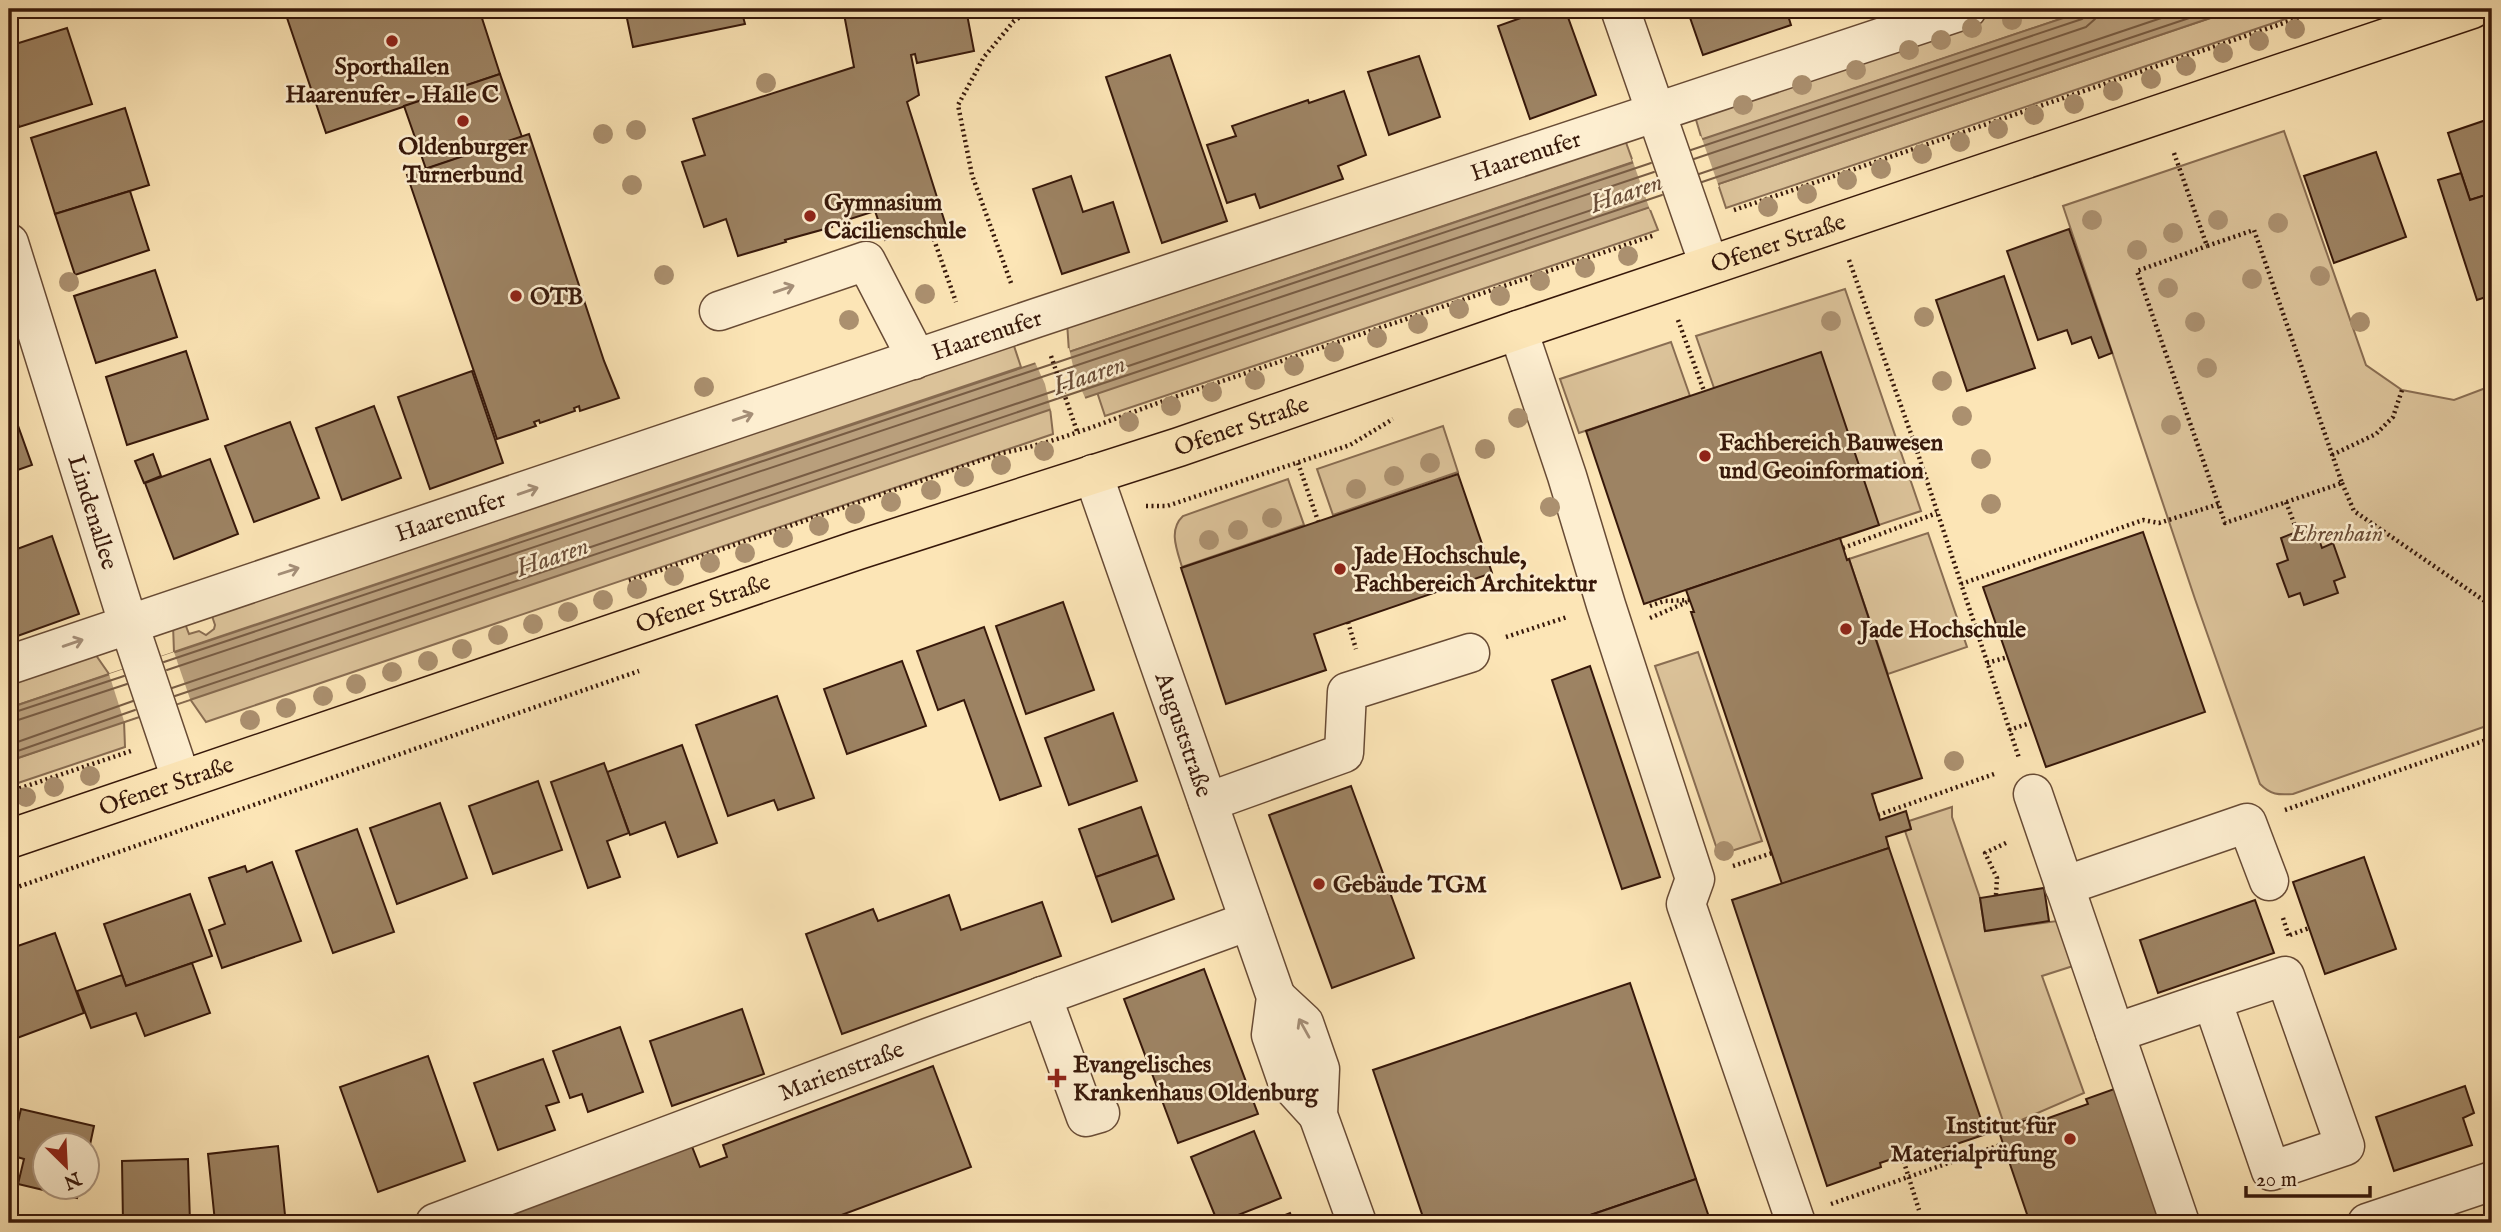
<svg xmlns="http://www.w3.org/2000/svg" width="2501" height="1232" viewBox="0 0 2501 1232" font-family="'IM FELL English',serif">
  <rect width="100%" height="100%" fill="#fce5b6"/>
  <filter id="stains"><feTurbulence type="fractalNoise" baseFrequency=".00286" numOctaves="4"/><feColorMatrix values="0 0 0 0 .2 0 0 0 0 .09 0 0 0 0 .02 0 0 0 .5 -.17"/></filter>
  <radialGradient id="worn" r=".72"><stop offset=".6" stop-color="#630" stop-opacity="0"/><stop offset="1" stop-color="#630" stop-opacity=".3"/></radialGradient>
  <g fill="#dbc299" stroke="#896d52" stroke-width="2">
    <path d="M2006,9H2090L1702,140L1694,113Z"/>
    <path d="M2237,9H2315L1726,208L1718,184Z"/>
    <path d="M2284,131L2366,365L2402,390L2454,400L2491,386L2492,724L2293,794C2278,795 2271,795 2260,784L2195,599L2063,206Z"/>
    <path d="M1624,137L1633,162L1069,352L1067,322Z"/>
    <path d="M1649,207L1658,230L1105,416L1097,392Z"/>
    <path d="M1845,289L1921,511L1879,525L1714,388L1696,336Z"/>
    <path d="M1012,340L1021,367L174,652L173,625L184,621L189,634L199,631L206,635L214,629L215,625L211,613Z"/>
    <path d="M1671,342L1690,396L1579,433L1560,379Z"/>
    <path d="M1050,408L1053,434L206,722L190,699Z"/>
    <path d="M1443,426L1458,472L1333,515L1317,469Z"/>
    <path d="M1288,479L1304,525L1182,567C1177,550 1168,530 1183,516Z"/>
    <path d="M1928,533L1967,647L1888,674L1849,559Z"/>
    <path d="M93,651L109,674L9,708V679Z"/>
    <path d="M1698,652L1762,841L1719,855L1655,666Z"/>
    <path d="M124,721L125,747L9,786V761Z"/>
    <path d="M1952,807V817L1980,898L1985,931L2057,921L2073,966L2042,976L2084,1093L2005,1127L1905,831L1911,829L1909,821Z"/>
  </g>
  <path fill="#b99f7c" stroke="#85694e" stroke-width="2" d="M2090,9H2237L9,761V708Z"/>
  <g fill="#fce5b6">
    <path d="M1701,136L1719,187L1650,210L1632,159Z"/>
    <path d="M1069,348L1075,375L1086,400L1051,411L1045,384L1034,360Z"/>
    <path d="M174,652L190,699L124,721L109,674Z"/>
  </g>
  <g fill="none" stroke-linecap="round" stroke-linejoin="round">
    <g stroke="#785c43" stroke-width="2">
      <path d="M1691,150L2082,19L2087,15L2088,9"/>
      <path d="M1694,159L2086,27L2095,19L2097,9"/>
      <path d="M1699,174L2188,9"/>
      <path d="M1702,182L2216,9"/>
      <path d="M164,662L1651,163"/>
      <path d="M167,670L1654,172"/>
      <path d="M172,688L1660,187"/>
      <path d="M175,696L1662,195"/>
      <path d="M9,714L124,676"/>
      <path d="M9,723L127,684"/>
      <path d="M9,745L133,701"/>
      <path d="M9,754L135,710"/>
    </g>
  </g>
  <g fill="#9d8363" stroke="#37180a" stroke-width="2">
    <path d="M9,9H44L9,20Z"/>
    <path d="M284,9H479L500,74L326,133Z"/>
    <path d="M625,9H741L745,24L633,47Z"/>
    <path d="M833,9H966L974,51L917,63L915,54L911,55L919,95L907,102L947,229L917,239L915,230L885,240L875,211L831,225L832,227L785,240L786,242L738,256L726,219L704,227L682,162L705,155L693,119L854,67L844,14L835,16Z"/>
    <path d="M1546,9H1565L1596,95L1530,119L1498,26Z"/>
    <path d="M1687,9H1786L1791,25L1703,55Z"/>
    <path d="M67,28L92,104L19,127L9,94V46Z"/>
    <path d="M1170,55L1227,221L1162,243L1106,77Z"/>
    <path d="M1419,56L1440,117L1389,135L1368,72Z"/>
    <path d="M500,74L522,137L426,169L404,106Z"/>
    <path d="M1344,91L1366,155L1338,166L1343,179L1260,208L1255,194L1227,203L1207,145L1236,136L1232,126L1308,100L1309,103Z"/>
    <path d="M125,108L149,185L55,214L31,138Z"/>
    <path d="M2492,118V193L2470,200L2448,133Z"/>
    <path d="M529,134L604,361L619,398L580,411L579,406L574,408L575,411L540,423L539,420L534,422L536,426L497,439L407,175Z"/>
    <path d="M2376,152L2406,237L2334,263L2304,176Z"/>
    <path d="M2461,173L2470,200L2492,193V295L2477,300L2438,180Z"/>
    <path d="M1071,176L1083,212L1113,202L1129,252L1062,274L1033,189Z"/>
    <path d="M130,191L149,250L75,275L55,214Z"/>
    <path d="M2069,229L2112,353L2099,358L2091,337L2072,344L2067,330L2038,340L2007,251Z"/>
    <path d="M155,270L177,337L96,363L74,296Z"/>
    <path d="M2004,276L2035,368L1967,391L1936,300Z"/>
    <path d="M186,351L208,419L127,445L106,377Z"/>
    <path d="M1821,352L1879,525L1644,604L1586,431Z"/>
    <path d="M472,371L503,463L430,489L398,397Z"/>
    <path d="M11,406L32,465L9,473V407Z"/>
    <path d="M374,406L401,478L342,500L316,428Z"/>
    <path d="M290,422L319,498L254,522L225,446Z"/>
    <path d="M153,454L161,476L144,483L135,461Z"/>
    <path d="M210,459L238,534L174,559L145,483Z"/>
    <path d="M1458,474L1492,573L1314,634L1326,670L1226,704L1181,568Z"/>
    <path d="M2314,525L2322,548L2333,543L2345,577L2334,581L2338,593L2304,605L2300,593L2289,597L2277,564L2288,560L2281,538Z"/>
    <path d="M2143,532L2205,712L2046,767L1983,587Z"/>
    <path d="M52,536L79,614L9,639V552Z"/>
    <path d="M1840,538L1847,560L1849,559L1922,778L1872,794L1880,820L1906,811L1911,829L1886,837L1889,848L1782,884L1691,612H1694L1686,590Z"/>
    <path d="M1063,602L1094,690L1026,714L996,626Z"/>
    <path d="M984,627L1041,786L1000,800L964,700L938,710L917,651Z"/>
    <path d="M902,661L926,726L847,754L824,689Z"/>
    <path d="M1590,666L1660,877L1622,889L1552,680Z"/>
    <path d="M777,696L814,798L778,810L774,800L728,816L696,725Z"/>
    <path d="M1113,713L1137,781L1069,805L1045,738Z"/>
    <path d="M682,745L717,843L678,857L665,822L630,835L607,772Z"/>
    <path d="M604,763L629,833L607,841L620,877L588,888L551,782Z"/>
    <path d="M538,781L562,850L493,874L469,806Z"/>
    <path d="M1351,786L1414,958L1332,988L1269,815Z"/>
    <path d="M440,803L467,878L397,904L370,828Z"/>
    <path d="M1141,807L1158,855L1096,877L1079,829Z"/>
    <path d="M357,829L394,932L333,953L296,851Z"/>
    <path d="M1889,848L1986,1134L1930,1153L1928,1147L1880,1163L1881,1167L1827,1186L1732,900Z"/>
    <path d="M1158,855L1174,899L1112,922L1096,877Z"/>
    <path d="M2364,857L2396,949L2325,974L2293,882Z"/>
    <path d="M272,862L301,941L222,968L209,930L225,924L209,878L245,866L247,872Z"/>
    <path d="M2044,888L2049,921L1985,931L1980,898Z"/>
    <path d="M190,894L212,956L126,986L104,924Z"/>
    <path d="M949,895L961,930L1042,902L1061,956L842,1034L806,934L873,909L878,921Z"/>
    <path d="M2255,900L2274,953L2158,993L2140,940Z"/>
    <path d="M55,933L84,1013L9,1041V949Z"/>
    <path d="M192,963L210,1013L145,1036L136,1013L91,1028L77,991L122,975L126,986Z"/>
    <path d="M1204,969L1258,1114L1178,1143L1124,999Z"/>
    <path d="M1630,983L1696,1179L1567,1223H1425L1373,1070Z"/>
    <path d="M742,1009L764,1074L672,1106L650,1041Z"/>
    <path d="M620,1027L643,1092L588,1112L582,1094L570,1098L553,1051Z"/>
    <path d="M428,1056L465,1161L378,1192L340,1087Z"/>
    <path d="M543,1059L559,1102L546,1106L555,1130L498,1150L474,1083Z"/>
    <path d="M933,1066L971,1167L820,1223H520L515,1210L691,1144L700,1167L727,1157L723,1145Z"/>
    <path d="M2465,1086L2474,1113L2463,1118L2472,1145L2394,1171L2376,1117Z"/>
    <path d="M2117,1088L2160,1214L2133,1223H2129L2127,1219L2114,1223H2030L1998,1129L2027,1120L2029,1125L2088,1104L2086,1099Z"/>
    <path d="M21,1109L94,1126L88,1154V1144H46V1186H80L77,1198L18,1184L24,1159L10,1155Z"/>
    <path d="M1254,1131L1281,1198L1218,1223L1191,1157Z"/>
    <path d="M278,1146L285,1215L215,1222L208,1154Z"/>
    <path d="M188,1159L190,1223H123L122,1161Z"/>
    <path d="M1696,1179L1711,1223H1567Z"/>
    <path d="M1290,1213L1294,1223H1265Z"/>
  </g>
  <g fill="none" stroke-linecap="round" stroke-linejoin="round">
    <g stroke="#684b35" stroke-width="41">
      <g id="minor">
        <path d="M1620,9L1709,265"/>
        <path id="s1" d="M9,243L123,607L181,779"/>
        <path d="M719,311L866,261L908,342L914,360"/>
        <path d="M1518,330L1567,476L1606,605L1695,879L1686,904L1796,1223"/>
        <path id="s2" d="M1093,474L1276,997L1271,1035L1287,1081L1318,1115"/>
        <path id="s3" d="M9,665L1036,318L1967,9"/>
        <path d="M2033,794L2180,1223"/>
        <path d="M1208,802L1344,753L1347,692L1470,653"/>
        <path d="M2064,886L2247,823L2269,881"/>
        <path d="M1042,996L1086,1117L1100,1113"/>
        <path d="M1276,997L1304,1023L1320,1069L1318,1115L1357,1223"/>
        <path d="M2115,1033L2212,1000L2271,1171L2345,1146L2285,976L2212,1000"/>
        <path id="s4" d="M435,1223L930,1037L1249,921"/>
        <path d="M2367,1223L2492,1181"/>
      </g>
    </g>
    <g stroke="#37180a" stroke-width="41">
      <g id="major">
        <path id="s5" d="M9,839L858,550L1179,447L1518,330L2472,9"/>
      </g>
    </g>
    <g stroke="#37180a" stroke-width="4.5" stroke-dasharray="2 3.5" stroke-linecap="butt">
      <path d="M2174,153L2207,246L2254,230L2342,483L2225,523L2137,271L2207,246"/>
      <path d="M1734,210L2325,9"/>
      <path d="M932,234L956,302"/>
      <path d="M1849,260L1915,445L2019,758"/>
      <path d="M1011,283L972,175L958,105L984,57L1014,21L1033,9"/>
      <path d="M1678,320L1704,391"/>
      <path d="M1051,356L1078,434"/>
      <path d="M2332,455L2376,434L2393,417L2402,390"/>
      <path d="M1298,463L1318,521"/>
      <path d="M2342,483L2354,511L2492,606"/>
      <path d="M2286,502L2297,531"/>
      <path d="M1146,506H1167L1350,445L1393,419"/>
      <path d="M1843,548L1937,513"/>
      <path d="M629,581L1002,453C1057,443 1115,418 1169,399L1655,235"/>
      <path d="M1961,584L2143,520L2159,523L2219,504"/>
      <path d="M1650,606L1664,601L1690,600"/>
      <path d="M1650,618L1687,602"/>
      <path d="M1348,622L1356,649"/>
      <path d="M1506,637L1567,617"/>
      <path d="M1987,663L2008,657"/>
      <path d="M2009,730L2030,723"/>
      <path d="M9,792L131,751"/>
      <path d="M2285,810L2492,738"/>
      <path d="M1878,815L1997,773"/>
      <path d="M1733,866L1772,853"/>
      <path d="M9,890L639,671"/>
      <path d="M1996,895L1997,878L1985,853L2008,842"/>
      <path d="M2283,918L2289,937"/>
      <path d="M2290,935L2309,928"/>
      <path d="M1902,1156L1919,1210"/>
      <path d="M1831,1204L2003,1144"/>
    </g>
    <use href="#minor" stroke="#fdeed0" stroke-width="38"/>
    <use href="#major" stroke="#fce5b6" stroke-width="38"/>
  </g>
  <g fill="#ab906f">
    <circle cx="2012" cy="20" r="10"/>
    <circle cx="1972" cy="28" r="10"/>
    <circle cx="2295" cy="29" r="10"/>
    <circle cx="1941" cy="40" r="10"/>
    <circle cx="2259" cy="41" r="10"/>
    <circle cx="1909" cy="50" r="10"/>
    <circle cx="2223" cy="53" r="10"/>
    <circle cx="2186" cy="66" r="10"/>
    <circle cx="1856" cy="70" r="10"/>
    <circle cx="2151" cy="79" r="10"/>
    <circle cx="766" cy="83" r="10"/>
    <circle cx="1802" cy="85" r="10"/>
    <circle cx="2113" cy="91" r="10"/>
    <circle cx="2074" cy="104" r="10"/>
    <circle cx="1743" cy="105" r="10"/>
    <circle cx="2034" cy="115" r="10"/>
    <circle cx="1998" cy="129" r="10"/>
    <circle cx="636" cy="130" r="10"/>
    <circle cx="603" cy="134" r="10"/>
    <circle cx="1960" cy="142" r="10"/>
    <circle cx="1922" cy="154" r="10"/>
    <circle cx="1881" cy="169" r="10"/>
    <circle cx="1847" cy="180" r="10"/>
    <circle cx="632" cy="185" r="10"/>
    <circle cx="1807" cy="194" r="10"/>
    <circle cx="1768" cy="207" r="10"/>
    <circle cx="2092" cy="220" r="10"/>
    <circle cx="2218" cy="220" r="10"/>
    <circle cx="2278" cy="223" r="10"/>
    <circle cx="2173" cy="233" r="10"/>
    <circle cx="2137" cy="250" r="10"/>
    <circle cx="1628" cy="256" r="10"/>
    <circle cx="1585" cy="268" r="10"/>
    <circle cx="664" cy="275" r="10"/>
    <circle cx="2320" cy="276" r="10"/>
    <circle cx="2252" cy="279" r="10"/>
    <circle cx="1540" cy="281" r="10"/>
    <circle cx="69" cy="282" r="10"/>
    <circle cx="2168" cy="288" r="10"/>
    <circle cx="925" cy="294" r="10"/>
    <circle cx="1500" cy="296" r="10"/>
    <circle cx="1459" cy="309" r="10"/>
    <circle cx="1924" cy="317" r="10"/>
    <circle cx="849" cy="320" r="10"/>
    <circle cx="1831" cy="321" r="10"/>
    <circle cx="2195" cy="322" r="10"/>
    <circle cx="2360" cy="322" r="10"/>
    <circle cx="1418" cy="324" r="10"/>
    <circle cx="1377" cy="338" r="10"/>
    <circle cx="1334" cy="352" r="10"/>
    <circle cx="1294" cy="366" r="10"/>
    <circle cx="2207" cy="368" r="10"/>
    <circle cx="1255" cy="380" r="10"/>
    <circle cx="1942" cy="381" r="10"/>
    <circle cx="704" cy="387" r="10"/>
    <circle cx="1212" cy="392" r="10"/>
    <circle cx="1171" cy="406" r="10"/>
    <circle cx="1962" cy="416" r="10"/>
    <circle cx="1518" cy="418" r="10"/>
    <circle cx="1129" cy="422" r="10"/>
    <circle cx="2171" cy="425" r="10"/>
    <circle cx="1485" cy="449" r="10"/>
    <circle cx="1044" cy="451" r="10"/>
    <circle cx="1981" cy="459" r="10"/>
    <circle cx="1430" cy="463" r="10"/>
    <circle cx="1001" cy="465" r="10"/>
    <circle cx="1394" cy="476" r="10"/>
    <circle cx="964" cy="477" r="10"/>
    <circle cx="1356" cy="489" r="10"/>
    <circle cx="931" cy="490" r="10"/>
    <circle cx="891" cy="502" r="10"/>
    <circle cx="1991" cy="504" r="10"/>
    <circle cx="1550" cy="507" r="10"/>
    <circle cx="855" cy="514" r="10"/>
    <circle cx="1272" cy="518" r="10"/>
    <circle cx="819" cy="526" r="10"/>
    <circle cx="1238" cy="530" r="10"/>
    <circle cx="783" cy="538" r="10"/>
    <circle cx="1209" cy="540" r="10"/>
    <circle cx="745" cy="553" r="10"/>
    <circle cx="710" cy="563" r="10"/>
    <circle cx="674" cy="576" r="10"/>
    <circle cx="637" cy="589" r="10"/>
    <circle cx="603" cy="600" r="10"/>
    <circle cx="568" cy="612" r="10"/>
    <circle cx="533" cy="624" r="10"/>
    <circle cx="498" cy="635" r="10"/>
    <circle cx="462" cy="649" r="10"/>
    <circle cx="428" cy="661" r="10"/>
    <circle cx="392" cy="672" r="10"/>
    <circle cx="356" cy="684" r="10"/>
    <circle cx="323" cy="696" r="10"/>
    <circle cx="286" cy="708" r="10"/>
    <circle cx="250" cy="720" r="10"/>
    <circle cx="1954" cy="761" r="10"/>
    <circle cx="90" cy="776" r="10"/>
    <circle cx="54" cy="787" r="10"/>
    <circle cx="26" cy="797" r="10"/>
    <circle cx="1724" cy="851" r="10"/>
  </g>
  <defs><path id="oneway-shaft" d="M-6 0H5M1.5-3L5.5 0L1.5 3" fill="none" stroke-width="1.6" stroke-linecap="round" stroke-linejoin="round" transform="scale(1.75)"/></defs>
  <g stroke="#a48e77">
    <use href="#oneway-shaft" transform="translate(784 289) rotate(-19)"/>
    <use href="#oneway-shaft" transform="translate(743 417) rotate(-19)"/>
    <use href="#oneway-shaft" transform="translate(528 491) rotate(-19)"/>
    <use href="#oneway-shaft" transform="translate(289 571) rotate(-18)"/>
    <use href="#oneway-shaft" transform="translate(73 643) rotate(-19)"/>
    <use href="#oneway-shaft" transform="translate(1304 1028) rotate(-119)"/>
  </g>
  <g fill="#8f2418" stroke="#fdeed0" stroke-width="2.5">
    <circle cx="392" cy="41" r="7"/>
    <circle cx="463" cy="121" r="7"/>
    <circle cx="810" cy="216" r="7"/>
    <circle cx="516" cy="296" r="7"/>
    <circle cx="1705" cy="456" r="7"/>
    <circle cx="1340" cy="569" r="7"/>
    <circle cx="1846" cy="629" r="7"/>
    <circle cx="1319" cy="884" r="7"/>
    <path d="M1053.5 1067.5h7v7h7v7h-7v7h-7v-7h-7v-7h7z"/>
    <circle cx="2070" cy="1139" r="7"/>
  </g>
  <g text-anchor="middle" stroke-width="5" stroke-linejoin="round" paint-order="stroke">
    <g font-size="24" font-weight="bold" fill="#37180a" stroke="#fdeed0" text-anchor="start">
      <text x="392" y="74" text-anchor="middle">Sporthallen<tspan x="392" dy="28">Haarenufer - Halle C</tspan></text>
      <text x="463" y="154" text-anchor="middle">Oldenburger<tspan x="463" dy="28">Turnerbund</tspan></text>
      <text x="824" y="210">Gymnasium<tspan x="824" dy="28">Cäcilienschule</tspan></text>
      <text x="530" y="304">OTB</text>
      <text x="1719" y="450">Fachbereich Bauwesen<tspan x="1719" dy="28">und Geoinformation</tspan></text>
      <text x="1354" y="563">Jade Hochschule,<tspan x="1354" dy="28">Fachbereich Architektur</tspan></text>
      <text x="1860" y="637">Jade Hochschule</text>
      <text x="1333" y="892">Gebäude TGM</text>
      <text x="1073" y="1072">Evangelisches<tspan x="1073" dy="28">Krankenhaus Oldenburg</tspan></text>
      <text x="2056" y="1133" text-anchor="end">Institut für<tspan x="2056" dy="28">Materialprüfung</tspan></text>
    </g>
    <g font-size="24" fill="#37180a" stroke="#fdeed0">
      <text dy="8" stroke="none"><textPath href="#s3" startOffset="1600">Haarenufer</textPath></text>
      <text dy="8" stroke="none"><textPath href="#s5" startOffset="1867">Ofener Straße</textPath></text>
      <text dy="8" stroke="none"><textPath href="#s3" startOffset="1032">Haarenufer</textPath></text>
      <text dy="8" stroke="none"><textPath href="#s5" startOffset="1300">Ofener Straße</textPath></text>
      <text dy="8" stroke="none"><textPath href="#s1" startOffset="282">Lindenallee</textPath></text>
      <text dy="8" stroke="none"><textPath href="#s3" startOffset="466">Haarenufer</textPath></text>
      <text dy="8" stroke="none"><textPath href="#s5" startOffset="733">Ofener Straße</textPath></text>
      <text dy="8" stroke="none"><textPath href="#s2" startOffset="276">Auguststraße</textPath></text>
      <text dy="8" stroke="none"><textPath href="#s5" startOffset="166">Ofener Straße</textPath></text>
      <text dy="8" stroke="none"><textPath href="#s4" startOffset="434">Marienstraße</textPath></text>
    </g>
    <g font-size="24" font-style="italic" fill="#684b35" stroke="#fdeed0">
      <text x="2337" y="541">Ehrenhain</text>
    </g>
    <g font-size="26" font-style="italic" fill="#6b4e38" stroke="#fdeed0">
      <text transform="translate(1626 192) rotate(-19)" y="9">Haaren</text>
      <text transform="translate(1089 374) rotate(-19)" y="9">Haaren</text>
      <text transform="translate(552 556) rotate(-19)" y="9">Haaren</text>
    </g>
  </g>
  <rect width="2501" height="1232" fill="none" stroke="#fce5b6" stroke-width="35"/>
  <rect x="10" y="10" width="2480" height="1211" fill="none" stroke="#37180a" stroke-width="3.5"/>
  <rect x="18" y="18" width="2466" height="1197" fill="none" stroke="#37180a" stroke-width="2"/>
  <g transform="translate(66 1166) rotate(156)"><circle r="33" fill="#fdeed0" stroke="#ae9881" stroke-width="2"/>
  <path d="M0-5L12 26L0 18L-12 26Z" fill="#8f2418"/>
  <text y="-10" font-size="19" font-weight="bold" text-anchor="middle" fill="#37180a">N</text>
  </g>
  <path d="M2246 1186v10h124v-10" fill="none" stroke="#37180a" stroke-width="3.5"/>
  <text x="2256" y="1186" font-size="21" fill="#37180a" stroke="#fdeed0" stroke-width="5" paint-order="stroke">20 m</text>
  <rect width="100%" height="100%" filter="url(#stains)"/>
  <rect width="100%" height="100%" fill="url(#worn)"/>
</svg>
